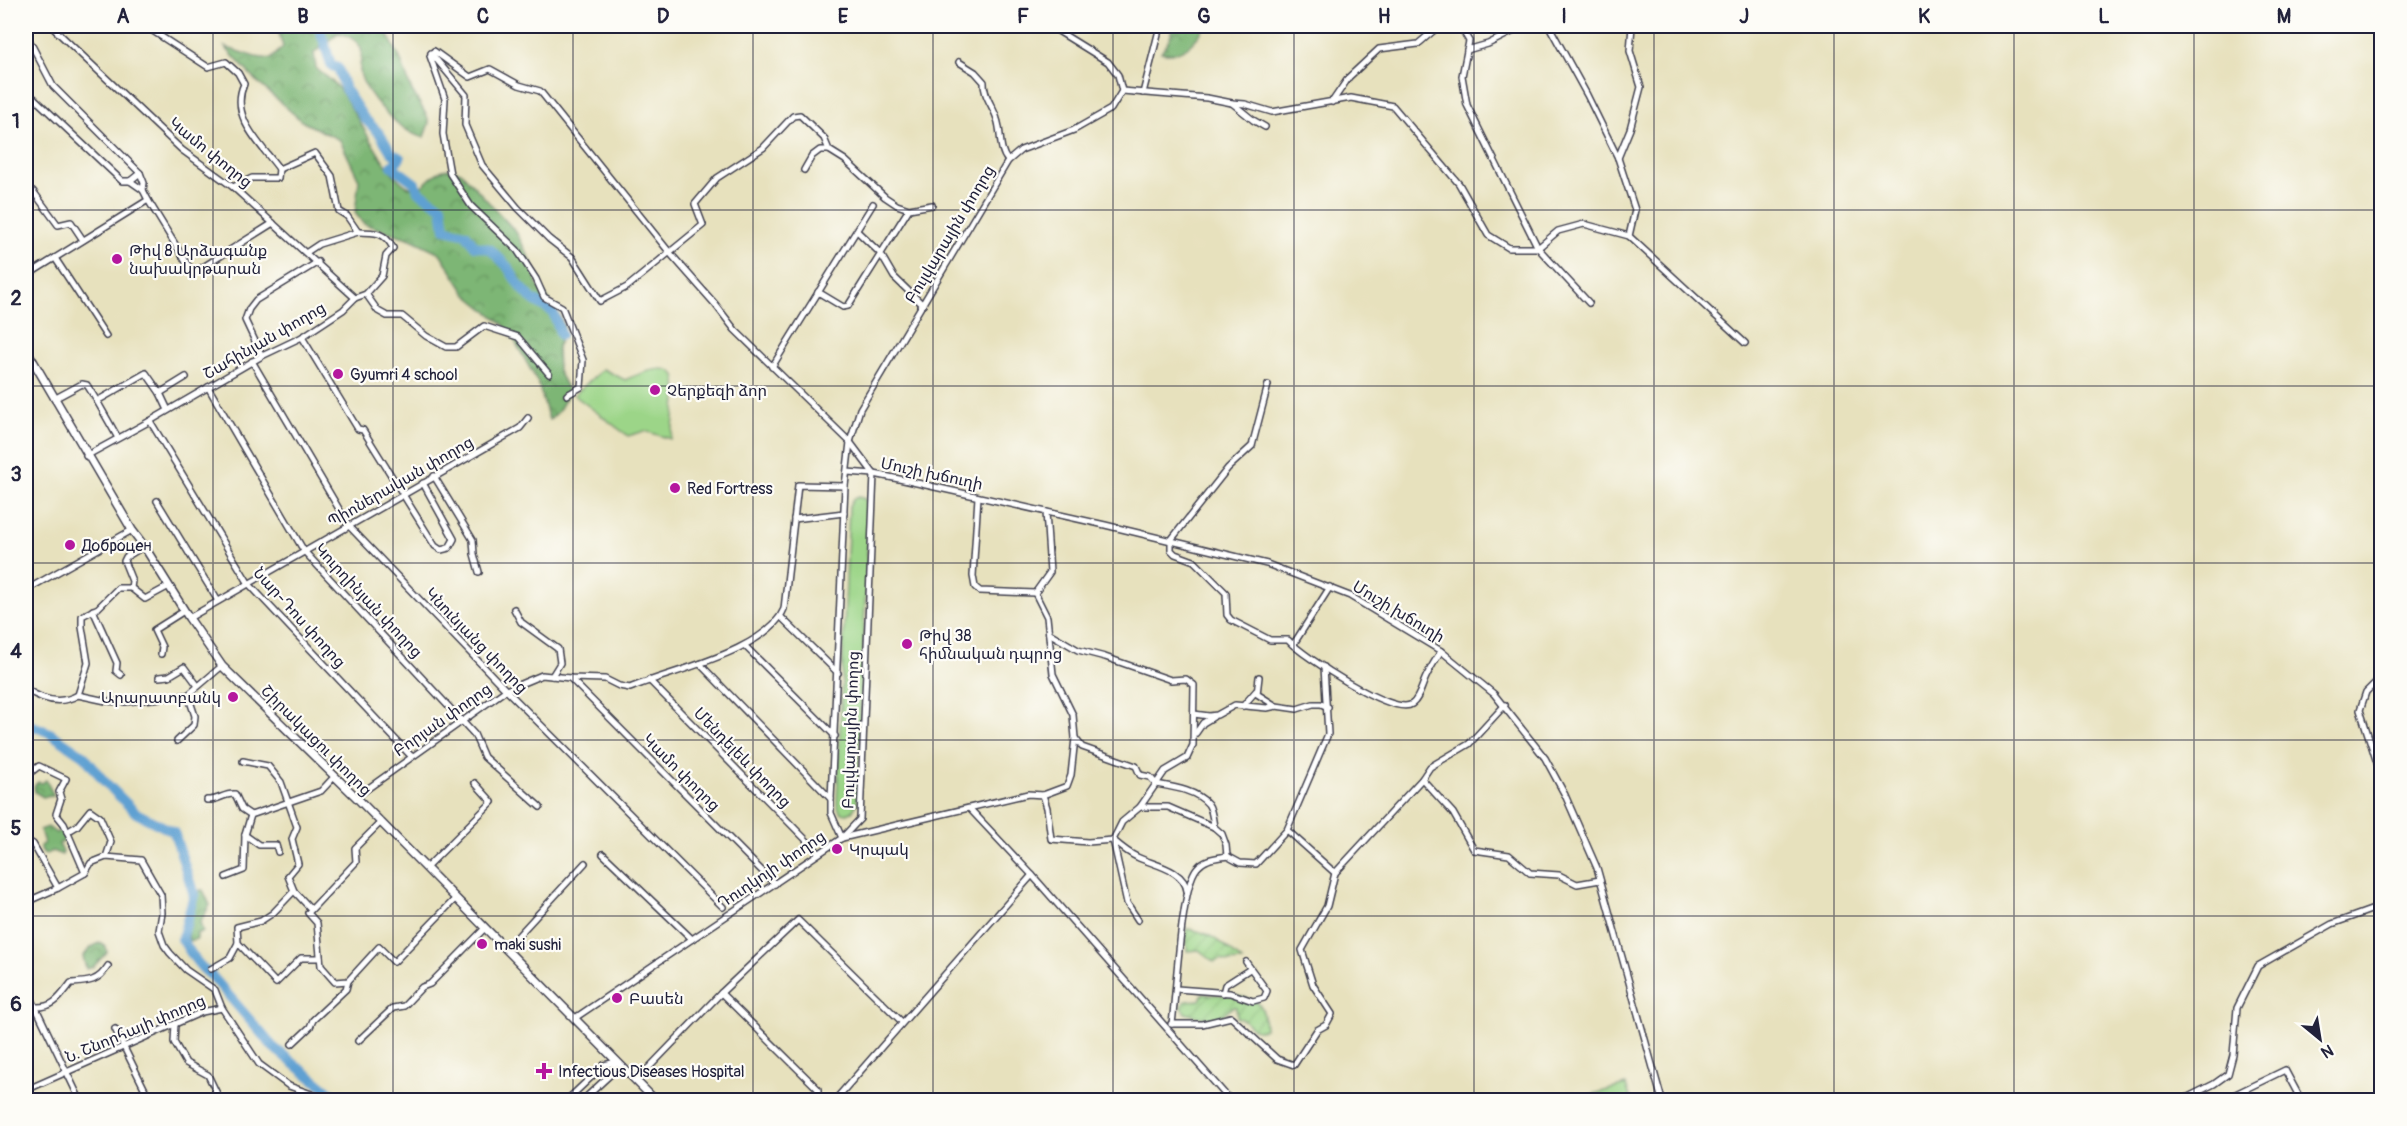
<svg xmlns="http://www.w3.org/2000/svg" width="2407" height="1126" viewBox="0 0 2407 1126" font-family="Pangolin,'Noto Sans Armenian',sans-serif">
  <defs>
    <pattern id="forest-crowns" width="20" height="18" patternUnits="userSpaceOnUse" patternTransform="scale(1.5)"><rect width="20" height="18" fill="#7db674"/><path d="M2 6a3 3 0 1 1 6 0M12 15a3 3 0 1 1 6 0" fill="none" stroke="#669460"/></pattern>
    <pattern id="garden-furrows" width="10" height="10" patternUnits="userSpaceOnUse" patternTransform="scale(1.5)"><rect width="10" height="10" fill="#9cd588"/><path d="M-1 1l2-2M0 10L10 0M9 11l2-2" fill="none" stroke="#86b776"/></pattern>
  </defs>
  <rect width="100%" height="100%" fill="#fdfcf7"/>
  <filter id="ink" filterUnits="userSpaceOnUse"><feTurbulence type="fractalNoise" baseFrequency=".0167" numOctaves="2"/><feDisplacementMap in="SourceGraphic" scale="12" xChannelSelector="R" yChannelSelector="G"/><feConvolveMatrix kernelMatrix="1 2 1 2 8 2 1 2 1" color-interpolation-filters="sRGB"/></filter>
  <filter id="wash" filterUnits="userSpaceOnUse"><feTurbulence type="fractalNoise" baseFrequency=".008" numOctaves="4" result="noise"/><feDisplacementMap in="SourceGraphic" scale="24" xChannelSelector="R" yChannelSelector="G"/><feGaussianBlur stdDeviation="1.35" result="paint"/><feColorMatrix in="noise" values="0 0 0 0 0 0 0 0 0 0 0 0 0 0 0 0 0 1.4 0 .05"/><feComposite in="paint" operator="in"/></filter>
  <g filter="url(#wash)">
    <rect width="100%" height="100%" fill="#e7e1bd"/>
    <g fill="#9cd588" stroke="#5f7c62" stroke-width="1.5">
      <path d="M603,369L625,380C636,375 665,362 674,374C680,380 673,428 671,439L645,431L628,436L574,395Z"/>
      <path d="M859,497L865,499L869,507L857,804L852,812L846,814L840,812L837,804L849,507L853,499Z"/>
      <path d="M1626,1085L1631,1100H1572Z"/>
    </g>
    <g fill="url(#forest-crowns)" stroke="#506c58" stroke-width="1.5">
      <path d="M267,26H383L400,58L411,89L427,116L429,123L424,137C403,136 363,93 360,72C359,64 363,55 361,48C357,40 346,34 338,33L314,53L316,68C323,75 334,81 340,90C356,111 386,177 409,187C428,195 432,159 461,172L516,232L531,261L537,284L557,311L564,326V333L557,347L558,371L569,392L558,412L549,420L538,383L512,336L503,324L466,294L440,253L411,239L364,224L355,213L359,180L340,140L303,122L256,81L225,47L255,57L271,59L283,47L279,33Z"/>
      <path d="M1174,26H1205C1196,42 1182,57 1161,52L1169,40Z"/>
      <path d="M46,780L54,796L43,797L35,792L34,786L38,782L42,783Z"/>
      <path d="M48,827L56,833L62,829L66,839L59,844L63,852L62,855L52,851L47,854L43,853L40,846L44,843L40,830Z"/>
      <path d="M200,890H203L210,905L200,922L203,932L197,933V939L189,941C185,930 195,900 200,890Z"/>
      <path d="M100,942L106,947L107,952L93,967L86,969L83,957L89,949Z"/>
    </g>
    <g fill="url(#garden-furrows)" stroke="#5f7c62" stroke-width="1.5">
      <path d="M1186,929C1209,930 1225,946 1242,961L1228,962L1221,959L1214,962L1199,950L1187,951Z"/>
      <path d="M1203,994C1217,995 1251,994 1260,1005C1265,1012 1264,1021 1265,1029C1250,1035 1250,1019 1237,1018L1236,1007H1232C1218,1024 1204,1018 1185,1013L1182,1006C1184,997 1193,1002 1200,1000Z"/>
    </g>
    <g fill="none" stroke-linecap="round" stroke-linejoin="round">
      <g stroke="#5ea0d2" stroke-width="10">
        <path d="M317,26C324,34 326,54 332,66L338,68L345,89L364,118L380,134L391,152L400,158L392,166L415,183L418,191L442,207L445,229L466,234L475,246L490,249L507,266L519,285L532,299L553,312L561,335"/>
        <path d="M26,723L50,733L84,756L104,781L136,813L174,832L194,895L182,939C191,953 198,967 212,976L273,1047L340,1100"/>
      </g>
    </g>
  </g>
  <g filter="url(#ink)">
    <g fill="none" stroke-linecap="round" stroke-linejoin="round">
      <g stroke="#403f4e" stroke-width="8">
        <g id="minor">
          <path d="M51,26L182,150L233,187L355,298"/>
          <path d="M145,26L208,67L226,62L238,73L244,84C229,117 261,144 279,169"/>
          <path d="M1050,26L1108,62L1118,75L1122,91"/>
          <path d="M1460,26L1469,41L1462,76L1467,105L1538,248L1589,303"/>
          <path d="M1549,26L1587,95L1618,158L1635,210L1629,236L1745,343"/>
          <path d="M26,34L53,86L140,173L144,183L143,190"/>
          <path d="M1467,50L1488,44L1524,26"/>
          <path d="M431,53L466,95L465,125L482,165L518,208L549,239L572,257L600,301L627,287L703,225L695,204L717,178L763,148L793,116L800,115L824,138L829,150L845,160L885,197L897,205L909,209"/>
          <path d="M959,62L975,72L984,82C983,95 993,106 997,119C1002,133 998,149 1008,161"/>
          <path d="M1122,91L1207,98L1232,103L1253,120L1265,127"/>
          <path d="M1143,93L1160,26"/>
          <path d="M34,98L122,181H130L140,173"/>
          <path d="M1332,102L1349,77L1379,49L1418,44L1439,26"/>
          <path d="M1232,103L1245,104L1272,112L1351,98L1393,106L1459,184L1488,235L1509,248H1538L1558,231L1584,224L1629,236"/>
          <path d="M1618,158L1630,129L1641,87L1630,51L1632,26"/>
          <path d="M279,169L315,153L332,176L339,211L347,216L358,232L319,244L307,252"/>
          <path d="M804,170L812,156L820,150H829"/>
          <path d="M130,181L143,190L148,200"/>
          <path d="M233,187L252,178H278L279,169"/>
          <path d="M33,191L58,225L71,222L83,240"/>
          <path d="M857,231L880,253L894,277L923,305"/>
          <path d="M55,258L106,336"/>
          <path d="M26,276L148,200L189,267L194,269H200L273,223"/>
          <path d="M818,292L843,307L848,306L909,209L932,205"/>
          <path d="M366,294L378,311L387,316H402L426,336L446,347H456L484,326L518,337L549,374"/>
          <path d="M302,337L358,429L363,430L435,546L441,550L449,548L454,539L423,483"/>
          <path d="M262,356L245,320L249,309L256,300L318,262"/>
          <path d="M252,361L349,526L506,690L723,907"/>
          <path d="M772,367L873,204"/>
          <path d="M1268,385L1252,446L1228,468L1171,540V550L1175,554L1194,561L1226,593L1227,615L1231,620L1270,640H1288C1302,656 1394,717 1412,704C1420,698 1422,684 1427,675C1431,667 1436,659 1441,651"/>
          <path d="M208,387L304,551L462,721L474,734L484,757L540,807"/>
          <path d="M567,395L581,387L583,360L562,307L544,297L536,279L517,250L471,206L450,174L443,134L445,99L430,56L434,51L470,77L490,69L519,85L540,91L670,253L715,304L735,330L850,442L874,474L860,819L842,838"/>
          <path d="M54,399L82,384L87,385L97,401L146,373L160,393"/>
          <path d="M97,401L118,438"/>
          <path d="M168,410L160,393L186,377"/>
          <path d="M150,421L249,584L411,756"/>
          <path d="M86,456L150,421L262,356L302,337L343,310L355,298L366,294L382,276L386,256L393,248C385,232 375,232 358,232"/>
          <path d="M847,472L874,474L899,479L1105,525L1267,564L1350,596L1441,651L1494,694L1545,758L1565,795L1597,868L1662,1100"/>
          <path d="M434,476L473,540L474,554L479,572"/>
          <path d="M978,497L973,576L975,587L980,591L1035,593"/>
          <path d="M157,501L218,601"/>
          <path d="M1046,512L1050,572L1035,593L1047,617L1053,674L1073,715L1075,738L1082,747L1136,766L1140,775L1150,777L1156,784C1173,787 1196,790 1208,804C1212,809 1213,820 1214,827"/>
          <path d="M794,519L844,513"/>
          <path d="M131,588L132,581L124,561L126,557L144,546"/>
          <path d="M26,590L132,530"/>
          <path d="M514,609L521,622L558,649L560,663L552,676"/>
          <path d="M93,610L117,663L116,671L121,675"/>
          <path d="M781,617L838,673"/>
          <path d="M189,618L520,428L528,418"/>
          <path d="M1049,633L1078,650L1105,657L1171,680L1186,679L1194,685L1193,745L1187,758L1165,771L1140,807"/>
          <path d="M1293,645L1330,587"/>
          <path d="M745,646L835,736"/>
          <path d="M161,654L162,647L154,630L184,611"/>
          <path d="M700,664L831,799"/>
          <path d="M2382,676L2366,692L2360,710L2382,778"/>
          <path d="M159,677L169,676L184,667L198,686"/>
          <path d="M1259,677L1257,694L1276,706"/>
          <path d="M570,678L775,884"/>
          <path d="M649,680L819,853"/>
          <path d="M26,689C42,700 60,705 78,695L106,701L125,702L188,695L222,666"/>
          <path d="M78,695L88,663L82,627V616L98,608L118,588H131L145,599L169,586"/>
          <path d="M1243,706L1256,691"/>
          <path d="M1194,714L1209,716L1217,715L1235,705L1267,708L1276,706L1297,709L1313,704H1321L1328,707"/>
          <path d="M1196,733L1203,723L1213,717"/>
          <path d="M177,741L194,725L195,716L188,695"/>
          <path d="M243,761L268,766L281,782L297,827L292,839L298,864L288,876L294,891"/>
          <path d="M26,776L39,766L66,779L59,792L61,799L56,814L64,824L85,873"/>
          <path d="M1422,779L1453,813L1474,850L1509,855L1530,873L1559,875L1577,884L1600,880"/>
          <path d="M1043,795L1047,808L1051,839L1088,842L1113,840L1122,822L1140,807H1168L1214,827L1222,834L1226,845L1227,856"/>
          <path d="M356,797L506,690L542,675L570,678L605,679L619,686L630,688C670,671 767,651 784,609L798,485L845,486"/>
          <path d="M207,800C218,801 224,793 235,794L242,809L251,815"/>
          <path d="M970,809L1032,875L1230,1100"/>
          <path d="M381,822L355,848L356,862L308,913L317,923L321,966L335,982L348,981L379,947L394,962L456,898"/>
          <path d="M1287,830L1335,873L1422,779L1430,767L1469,744L1505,705"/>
          <path d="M67,832L77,826L90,810L100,817L111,842L106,857"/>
          <path d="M245,835L259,845H276L278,852"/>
          <path d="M842,838L831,813V799L845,486L850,442L860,409L1008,161L1021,150L1074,130L1111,109L1122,91"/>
          <path d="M26,840L33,844L58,888"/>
          <path d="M603,854L692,939"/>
          <path d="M426,868L492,802L475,783"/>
          <path d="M226,877L244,870L245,835L251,815L321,791L335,776"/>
          <path d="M26,902L58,888L85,873L91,863L106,857L141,860L161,895L162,913L159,931L164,945L170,953L186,970L215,990L222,1008L259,1064L289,1086L317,1096L322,1100"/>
          <path d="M311,909L294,891L273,913L261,921L237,927L238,943L276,983L301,958H320"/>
          <path d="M1138,920L1127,903L1113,840C1120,846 1128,853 1137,857C1153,865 1184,869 1187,891"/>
          <path d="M506,949L585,863"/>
          <path d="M211,969L230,958L238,943"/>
          <path d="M26,987L80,1100"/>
          <path d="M1177,989L1230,993L1253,1001L1264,998L1267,991L1246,962"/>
          <path d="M721,993L818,1089V1100"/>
          <path d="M1223,993L1225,985L1250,969"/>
          <path d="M35,1007C54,1008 60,997 71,983C88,982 98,982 108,966"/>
          <path d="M575,1018L842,838L1028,794L1043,795L1067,786L1071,775L1075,738"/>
          <path d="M175,1024L174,1042L186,1063L208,1075L220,1100"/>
          <path d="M1171,1024H1202L1231,1017L1277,1059L1294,1065L1317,1030L1326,1025L1332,1014L1313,985L1302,950L1327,906L1335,873"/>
          <path d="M1172,1024C1176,993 1181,886 1197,868C1205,858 1216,858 1227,856L1240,863L1256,864L1287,830L1328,734L1324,667"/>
          <path d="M115,1029L150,1100"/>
          <path d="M358,1041L393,1008L404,1006L422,987L430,984L485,928"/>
          <path d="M292,1044L310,1027L313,1020L346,989L348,981"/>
          <path d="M636,1081L721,993L798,920L902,1022"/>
          <path d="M26,1090L202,1012L222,1008"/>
          <path d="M567,1100L604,1065L616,1062"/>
          <path d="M583,1100L611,1074L616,1062"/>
          <path d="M835,1100L1032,875"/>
          <path d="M2182,1100L2214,1084L2228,1074L2233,1055L2237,1008L2258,966L2332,924L2382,906"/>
          <path d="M2223,1100L2285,1070L2301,1100"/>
        </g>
      </g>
      <g stroke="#403f4e" stroke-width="10">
        <path id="major" d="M26,349L132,530L144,546L189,618L222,666L356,797L655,1100"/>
      </g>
      <use href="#minor" stroke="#fff" stroke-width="5"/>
      <use href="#major" stroke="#fff" stroke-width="7"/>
    </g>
  </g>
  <path fill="none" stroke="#22223b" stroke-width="1.5" stroke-opacity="0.55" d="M213,26V1100M393,26V1100M573,26V1100M753,26V1100M933,26V1100M1113,26V1100M1294,26V1100M1474,26V1100M1654,26V1100M1834,26V1100M2014,26V1100M2194,26V1100M26,210H2382M26,386H2382M26,563H2382M26,740H2382M26,916H2382"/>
  <g fill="#b5179e" stroke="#fdfcf7" stroke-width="2">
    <circle cx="117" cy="259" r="6"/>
    <circle cx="338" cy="374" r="6"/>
    <circle cx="655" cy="390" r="6"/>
    <circle cx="675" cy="488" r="6"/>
    <circle cx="70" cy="545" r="6"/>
    <circle cx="907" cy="644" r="6"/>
    <circle cx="233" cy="697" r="6"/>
    <circle cx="837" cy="849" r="6"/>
    <circle cx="482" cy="944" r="6"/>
    <circle cx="617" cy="998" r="6"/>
    <path d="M541 1062h6v6h6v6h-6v6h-6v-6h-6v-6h6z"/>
  </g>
  <g text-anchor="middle" stroke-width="4.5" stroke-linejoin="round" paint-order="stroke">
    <g font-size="16" fill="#22223b" stroke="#fdfcf7">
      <text transform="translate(211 152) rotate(39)" y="6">Կամո փողոց</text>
      <text transform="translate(949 234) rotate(-59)" y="6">Բուլվարային փողոց</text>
      <text transform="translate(264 340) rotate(-30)" y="6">Շահինյան փողոց</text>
      <text transform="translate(932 473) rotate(12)" y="6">Մուշի խճուղի</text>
      <text transform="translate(400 481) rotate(-30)" y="6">Պիոներական փողոց</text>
      <text transform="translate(369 600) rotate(47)" y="6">Կուրղինյան փողոց</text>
      <text transform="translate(1399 611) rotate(31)" y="6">Մուշի խճուղի</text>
      <text transform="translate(300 617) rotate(48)" y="6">Նար-Դոս փողոց</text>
      <text transform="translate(477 640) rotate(46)" y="6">Կնունյանց փողոց</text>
      <text transform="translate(442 719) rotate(-35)" y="6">Բորյան փողոց</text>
      <text transform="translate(850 730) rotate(-88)" y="6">Բուլվարային փողոց</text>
      <text transform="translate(317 740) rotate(45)" y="6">Շիրակացու փողոց</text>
      <text transform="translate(743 757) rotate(46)" y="6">Մենդելեև փողոց</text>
      <text transform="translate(682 772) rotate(45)" y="6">Կամո փողոց</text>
      <text transform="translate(771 869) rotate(-34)" y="6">Դուդկոյի փողոց</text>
      <text transform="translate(135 1028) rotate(-23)" y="6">Ն. Շնորհալի փողոց</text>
    </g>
    <g font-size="16" fill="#22223b" stroke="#fdfcf7" text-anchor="start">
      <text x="129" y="256">Թիվ 8 Արձագանք<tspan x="129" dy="18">նախակրթարան</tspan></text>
      <text x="350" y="380">Gyumri 4 school</text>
      <text x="667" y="396">Չերքեզի ձոր</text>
      <text x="687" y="494">Red Fortress</text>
      <text x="82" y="551">Доброцен</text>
      <text x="919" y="641">Թիվ 38<tspan x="919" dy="18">հիմնական դպրոց</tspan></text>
      <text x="221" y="703" text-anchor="end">Արարատբանկ</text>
      <text x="849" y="855">Կրպակ</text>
      <text x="494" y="950">maki sushi</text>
      <text x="629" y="1004">Բասեն</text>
      <text x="558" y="1077">Infectious Diseases Hospital</text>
    </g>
  </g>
  <rect width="2407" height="1126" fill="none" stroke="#fdfcf7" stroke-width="66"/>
  <g transform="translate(2320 1039) rotate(150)" stroke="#fdfcf7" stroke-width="4.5" paint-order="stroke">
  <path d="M0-4.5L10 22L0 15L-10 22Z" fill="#22223b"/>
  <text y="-9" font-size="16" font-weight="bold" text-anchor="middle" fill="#22223b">N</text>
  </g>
  <rect x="33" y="33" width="2341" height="1060" fill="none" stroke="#22223b" stroke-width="2"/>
  <g font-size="20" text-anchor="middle" font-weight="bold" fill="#22223b">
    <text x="123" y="23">A</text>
    <text x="303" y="23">B</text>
    <text x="483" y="23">C</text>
    <text x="663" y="23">D</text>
    <text x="843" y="23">E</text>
    <text x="1023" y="23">F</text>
    <text x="1204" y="23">G</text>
    <text x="1384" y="23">H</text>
    <text x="1564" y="23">I</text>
    <text x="1744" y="23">J</text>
    <text x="1924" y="23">K</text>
    <text x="2104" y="23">L</text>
    <text x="2284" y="23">M</text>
    <text x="16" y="128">1</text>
    <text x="16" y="305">2</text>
    <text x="16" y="481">3</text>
    <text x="16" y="658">4</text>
    <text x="16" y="835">5</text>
    <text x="16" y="1011">6</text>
  </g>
</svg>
